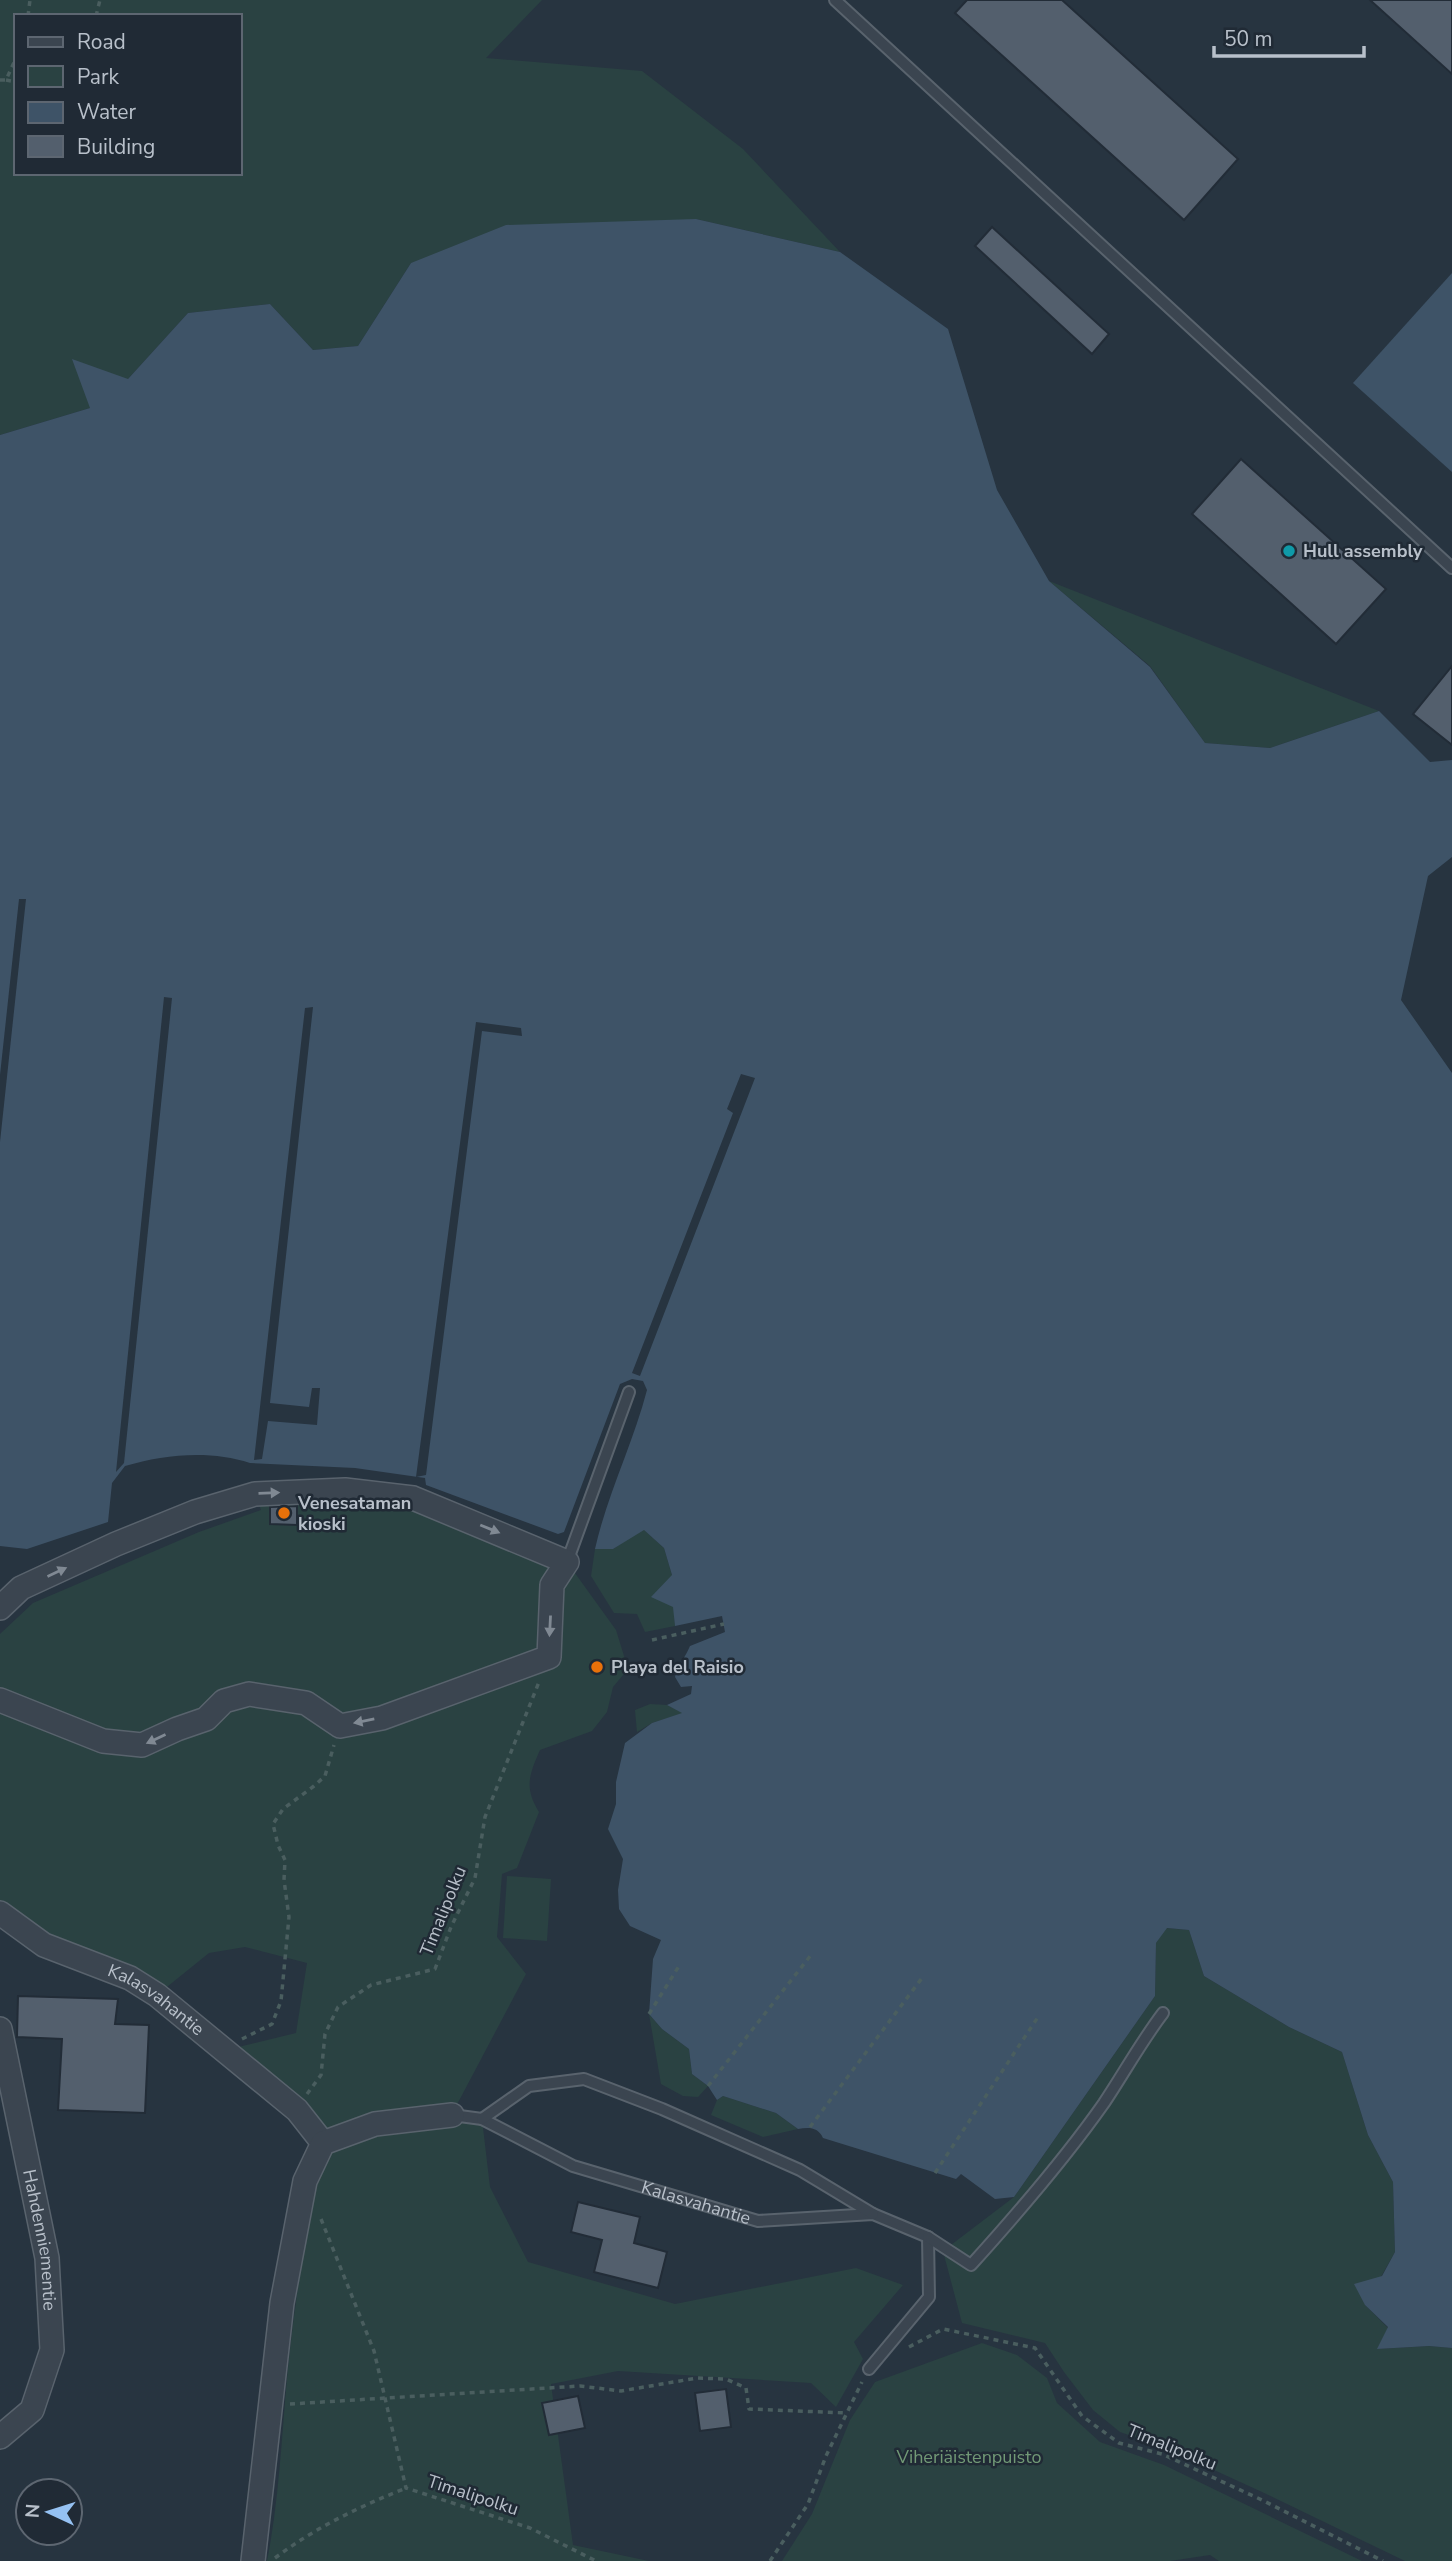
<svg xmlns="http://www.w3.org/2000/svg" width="1452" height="2561" viewBox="0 0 1452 2561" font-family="'Nunito Sans',sans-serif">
  <rect width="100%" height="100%" fill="#273440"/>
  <g fill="#2a4242" fill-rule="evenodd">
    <path d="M0,0H542L486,58L642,71L743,149L840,252L696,219L411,263L358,346L313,350L270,304L188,313L128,379L90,408L0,435ZM16,16H240V173H16Z"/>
    <path d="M1049,581L1379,711L1270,748L1205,743L1150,666Z"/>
    <path d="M255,1494L413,1498L567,1562L616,1630L628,1669L613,1687L607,1712L592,1731L540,1750C529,1775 524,1788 539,1812L517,1868L502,1874L497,1937L526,1974L452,2114L482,2119L490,2187L528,2262L675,2304L856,2268L903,2285L854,2342L863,2359L836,2407L811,2383L618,2371L551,2384L573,2545L649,2561H267C281,2491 282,2419 290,2349C298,2280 309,2211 323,2143L226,2050L296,2033L307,1963L245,1947L209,1953L157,1995L0,1913V1634L33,1603L199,1532L261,1510Z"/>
    <path d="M643,1529L664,1548L672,1575L675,1626L645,1632L637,1614L614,1613L591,1576L595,1549H613Z"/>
    <path d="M650,1704L667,1705L684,1713L652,1723L637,1732L635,1710Z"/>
    <path d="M507,1876L551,1879L547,1941L503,1938Z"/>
    <path d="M1166,1928L1189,1930L1204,1976L1289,2027L1342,2052L1368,2135L1393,2182L1395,2252L1365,2305L1388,2328L1378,2349L1429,2346L1452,2348V2561H1405L1262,2492L1166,2448L1120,2432L1093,2410L1064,2372L1045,2343L962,2323L943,2251L1014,2197L1155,1996L1156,1943Z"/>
    <path d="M649,2014L662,2029L689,2049L692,2074L708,2086L698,2097L683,2096L661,2084Z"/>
    <path d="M723,2096L776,2113L798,2129L763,2137L711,2115L717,2100Z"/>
    <path d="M982,2343L1017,2355L1047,2378L1057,2403L1100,2442L1164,2465L1362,2561H1219L1210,2555L1170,2561H782L812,2514L850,2420L875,2382Z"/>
  </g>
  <g fill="#3e5367">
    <path d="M696,219L840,252L948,329L997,490L1049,581L1150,667L1205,743L1270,748L1379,711L1430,762L1452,760V857L1428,876L1401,1000L1452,1073V2348L1429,2346L1377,2349L1388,2327L1365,2305L1354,2284L1382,2276L1395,2252L1393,2182L1368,2135L1342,2052L1289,2027L1204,1976L1189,1930L1167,1928L1156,1943L1155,1996L1014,2197L995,2199L961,2174L956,2179L823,2138C818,2127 809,2127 798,2129L776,2113L723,2096L717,2100L708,2086L692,2074L689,2049L662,2029L649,2014L653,1959L661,1940L630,1926L619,1909L618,1890L623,1859L608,1829L616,1804V1782L625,1743L652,1723L682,1713L667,1705L691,1694L692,1686L681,1687L675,1677C678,1665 685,1658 690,1646L725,1632L722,1616L675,1626L673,1607L651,1597L672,1575L664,1548L644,1530L613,1549H595C607,1495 633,1444 647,1390L643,1381L632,1379L620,1384L564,1532L558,1534L426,1485L425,1478L355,1468L250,1463C211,1450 165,1454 125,1466L112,1483L108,1522L27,1549L0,1546V435L90,408L72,359L128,379L188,313L270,304L313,350L358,346L411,263L506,225Z"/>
    <path d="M1452,273V472L1353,383Z"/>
  </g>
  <g fill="#273440">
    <path d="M19,899H26L0,1142V1075Z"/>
    <path d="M164,997L172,998L124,1463L116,1472Z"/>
    <path d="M313,1007L270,1403L309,1407L312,1388H320L317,1425L268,1421L262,1459L254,1460L305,1008Z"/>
    <path d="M476,1022L521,1028L522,1036L482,1031L426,1475L416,1477Z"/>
    <path d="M741,1074L755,1078L640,1376L632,1373L733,1113L727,1109Z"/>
  </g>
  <g fill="#535f6d" stroke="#222c37" stroke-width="2">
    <path d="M967,0H1062L1238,159L1184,220L955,13Z"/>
    <path d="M1370,0H1452V74Z"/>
    <path d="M992,227L1109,334L1092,354L975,246Z"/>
    <path d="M1241,459L1386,589L1336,644L1192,514Z"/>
    <path d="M1452,666V745L1413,714Z"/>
    <path d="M297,1506V1525L270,1524V1507Z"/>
    <path d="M18,1996L118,1999L115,2024L149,2025L145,2113L58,2110L62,2039L17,2037Z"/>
    <path d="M578,2202L640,2217L634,2243L667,2252L658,2288L594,2272L602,2240L571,2232Z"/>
    <path d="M726,2389L731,2427L700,2431L695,2393Z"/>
    <path d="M578,2396L585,2428L549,2435L542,2403Z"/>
  </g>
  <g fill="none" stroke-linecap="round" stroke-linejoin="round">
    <g stroke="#59636d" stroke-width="14">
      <g id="service">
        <path d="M835,0L1452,568"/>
        <path d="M567,1562L629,1392"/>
        <path id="s1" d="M452,2115L482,2119L573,2166L758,2221L873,2214L928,2237L929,2297L869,2369"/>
        <path d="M482,2119L529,2086L584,2079L662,2109L800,2170L873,2214"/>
        <path d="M928,2237L971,2265C1018,2213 1064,2160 1104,2103C1124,2073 1141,2042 1163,2013"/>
      </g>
    </g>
    <g stroke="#59636d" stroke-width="26">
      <g id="minor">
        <path d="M0,1608L21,1588L116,1544L195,1512L255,1494L345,1490L413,1498L567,1562L552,1585L549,1657L382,1718L340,1726L306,1703L249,1694L224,1701L206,1719L177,1729L142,1745L103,1741L0,1700"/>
        <path id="s2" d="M0,1913L44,1945L130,1978L157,1995L297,2110L323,2143"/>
        <path id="s3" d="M0,2029L47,2258L52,2350L32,2410L0,2437"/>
        <path d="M253,2561L282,2303L305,2181L323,2143L375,2124L452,2115"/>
      </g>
    </g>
    <g stroke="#4a5e5f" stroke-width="3.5" stroke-dasharray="5 5" stroke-linecap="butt">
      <path d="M28,16L30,0"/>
      <path d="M96,16L100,0"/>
      <path d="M0,80H6L16,58"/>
      <path d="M6,80L16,82"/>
      <path d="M652,1640L724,1624"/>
      <path d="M649,2014L679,1966"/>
      <path d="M242,2039L272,2024L281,2001L289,1917L284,1880L285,1860L278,1845L273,1824L283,1809L314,1786L325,1776L334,1745"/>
      <path d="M708,2086L811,1955"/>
      <path d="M307,2094L321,2075L325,2034L338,2007L371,1985L435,1969L451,1927L475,1878L485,1817L539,1682"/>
      <path d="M810,2127L922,1978"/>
      <path d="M935,2173L1038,2017"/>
      <path d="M321,2219L374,2351L406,2488L530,2528L596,2561"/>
      <path d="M909,2347L943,2329L1035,2348L1082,2416L1119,2443L1162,2454L1262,2500L1383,2561"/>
      <path d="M290,2404L580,2386L621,2391L697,2378L726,2379L746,2388L749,2409L847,2413"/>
      <path d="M275,2558C316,2527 359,2507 406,2488"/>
      <path d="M770,2561L808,2504L826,2456L862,2382"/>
    </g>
    <use href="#service" stroke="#3b4550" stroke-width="10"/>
    <use href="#minor" stroke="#3b4550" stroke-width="23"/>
  </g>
  <defs><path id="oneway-solid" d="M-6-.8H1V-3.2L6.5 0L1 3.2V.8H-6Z" transform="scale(1.75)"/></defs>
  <g fill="#808993">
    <use href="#oneway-solid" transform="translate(269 1493) rotate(-2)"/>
    <use href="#oneway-solid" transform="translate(490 1529) rotate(22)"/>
    <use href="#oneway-solid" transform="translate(57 1572) rotate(-25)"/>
    <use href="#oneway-solid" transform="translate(550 1626) rotate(93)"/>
    <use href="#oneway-solid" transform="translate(364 1721) rotate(169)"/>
    <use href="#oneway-solid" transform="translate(156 1739) rotate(155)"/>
  </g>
  <circle fill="#0f9aa8" stroke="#202a35" stroke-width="2.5" cx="1289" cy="551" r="7"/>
  <g fill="#e8710a" stroke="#202a35" stroke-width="2.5">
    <circle cx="284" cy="1513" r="7"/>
    <circle cx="597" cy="1667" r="7"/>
  </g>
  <g text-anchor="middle" stroke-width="5" stroke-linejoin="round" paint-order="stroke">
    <g font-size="18" font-weight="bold" fill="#b8c0ca" stroke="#202a35" text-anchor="start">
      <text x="1303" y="557">Hull assembly</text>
      <text x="298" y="1509">Venesataman<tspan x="298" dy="21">kioski</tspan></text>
      <text x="611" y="1673">Playa del Raisio</text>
    </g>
    <g font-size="18" fill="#b8c0ca" stroke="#202a35">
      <text transform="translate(443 1911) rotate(-68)" y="6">Timalipolku</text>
      <text dy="6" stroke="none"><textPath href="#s2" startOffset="180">Kalasvahantie</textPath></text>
      <text dy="6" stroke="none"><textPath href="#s1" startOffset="261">Kalasvahantie</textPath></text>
      <text dy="6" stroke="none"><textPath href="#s3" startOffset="215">Hahdenniementie</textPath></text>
      <text transform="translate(1172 2447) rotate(22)" y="6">Timalipolku</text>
      <text transform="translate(473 2495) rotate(18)" y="6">Timalipolku</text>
    </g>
    <g font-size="18" fill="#719976" stroke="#202a35">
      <text x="969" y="2463">Viheriäistenpuisto</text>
    </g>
  </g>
  <rect x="14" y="14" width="228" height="161" fill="#202a35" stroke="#5d6671" stroke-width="2"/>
  <rect x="28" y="37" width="35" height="10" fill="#3b4550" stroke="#5d6671" stroke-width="2"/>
  <text x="77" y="49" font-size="21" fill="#b8c0ca">Road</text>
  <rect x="28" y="66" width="35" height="21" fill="#2a4242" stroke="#5d6671" stroke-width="2"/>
  <text x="77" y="84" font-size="21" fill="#b8c0ca">Park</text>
  <rect x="28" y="102" width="35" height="21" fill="#3e5367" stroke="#5d6671" stroke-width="2"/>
  <text x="77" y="119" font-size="21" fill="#b8c0ca">Water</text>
  <rect x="28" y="136" width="35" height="21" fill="#535f6d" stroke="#5d6671" stroke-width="2"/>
  <text x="77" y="154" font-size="21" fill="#b8c0ca">Building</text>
  <g transform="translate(49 2512) rotate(274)"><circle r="33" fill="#202a35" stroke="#5d6671" stroke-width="2"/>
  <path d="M0-5L12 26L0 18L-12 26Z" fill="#95c1f2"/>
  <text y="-10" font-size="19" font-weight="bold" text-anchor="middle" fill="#b8c0ca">N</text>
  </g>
  <path d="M1214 46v10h150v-10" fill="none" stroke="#b8c0ca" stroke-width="3.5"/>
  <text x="1224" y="46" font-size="21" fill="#b8c0ca" stroke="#202a35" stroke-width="5" paint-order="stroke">50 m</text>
</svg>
